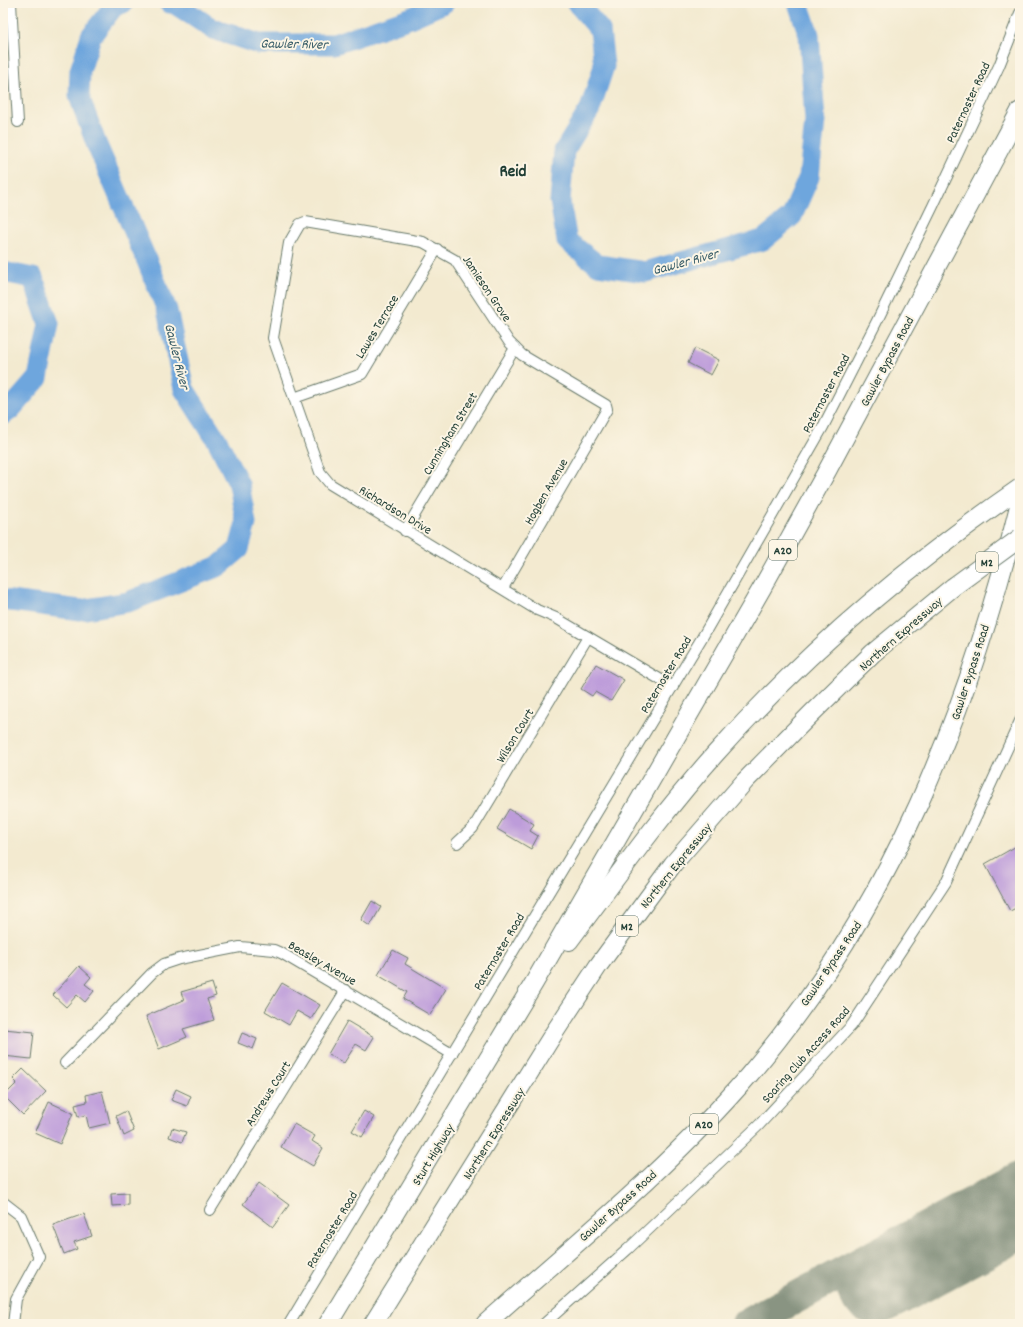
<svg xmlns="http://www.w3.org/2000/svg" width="1023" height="1327" viewBox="0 0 1023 1327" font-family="Dekko,sans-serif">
  <rect width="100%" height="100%" fill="#fcf5e5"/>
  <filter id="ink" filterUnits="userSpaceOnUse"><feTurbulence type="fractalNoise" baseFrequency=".025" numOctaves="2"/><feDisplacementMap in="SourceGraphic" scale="8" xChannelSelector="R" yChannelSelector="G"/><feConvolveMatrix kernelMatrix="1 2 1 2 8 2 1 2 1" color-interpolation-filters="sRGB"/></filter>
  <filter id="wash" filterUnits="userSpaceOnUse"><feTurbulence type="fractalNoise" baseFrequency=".012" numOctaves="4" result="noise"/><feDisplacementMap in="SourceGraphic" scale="16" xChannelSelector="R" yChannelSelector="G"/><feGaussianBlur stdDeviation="0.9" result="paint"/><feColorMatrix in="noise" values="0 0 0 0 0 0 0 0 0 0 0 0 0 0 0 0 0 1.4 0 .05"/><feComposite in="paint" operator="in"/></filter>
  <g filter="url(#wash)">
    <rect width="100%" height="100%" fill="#f3ead0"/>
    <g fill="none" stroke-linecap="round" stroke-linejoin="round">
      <g stroke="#6ea6dd" stroke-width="21">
        <path d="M169,3L175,4L213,29L259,44H334L410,18L444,3"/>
        <path d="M577,3L600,30L604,66L590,109L564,151L560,201L567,241L598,265L645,272L763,240L792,216L809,177L815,121L809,35L798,3"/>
        <path d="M3,272L33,278L49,324L38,378L10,410L3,415"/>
        <path d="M3,600L80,610L128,602L219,566L239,549L246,523L239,484L218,442L184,389L167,310L147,261L96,143L79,96L80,71L91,36L114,6L123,3"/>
      </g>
      <path stroke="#899482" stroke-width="32" d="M747,1324L1020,1177"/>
      <path stroke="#899482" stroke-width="79" d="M876,1285L1020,1208"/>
    </g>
    <g id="blocks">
      <g fill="#bd9cda">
        <path d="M695,348L719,360L711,375L688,363Z"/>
        <path d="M596,664L624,680L611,701L595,692L592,696L581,689Z"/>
        <path d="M509,809L534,824L530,831L538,836L531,849L497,829Z"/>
        <path d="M1020,844V906L1010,911L985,864Z"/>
        <path d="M372,901L381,907L370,926L361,920Z"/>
        <path d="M393,950L408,958L405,964L446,989L430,1015L403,999L407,992L378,975Z"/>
        <path d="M79,966L91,977L85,984L94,991L85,1002L77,995L66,1007L53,995Z"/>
        <path d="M212,983L216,996L207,999L214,1020L183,1029L187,1037L159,1049L146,1016L184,1000L181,992Z"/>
        <path d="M282,983L320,1005L311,1019L297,1011L289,1025L265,1011Z"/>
        <path d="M347,1021L374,1037L366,1050L356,1044L344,1063L328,1054Z"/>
        <path d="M4,1029L34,1032L31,1059L3,1056Z"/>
        <path d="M242,1033L257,1039L253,1049L238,1043Z"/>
        <path d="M23,1069L46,1091L23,1115L4,1096L17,1083L13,1079Z"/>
        <path d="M176,1089L191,1096L187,1106L171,1100Z"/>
        <path d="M102,1091L110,1123L89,1128L86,1115L78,1117L75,1105L87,1102L86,1095Z"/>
        <path d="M49,1102L73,1113L60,1144L35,1133Z"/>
        <path d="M126,1111L134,1131L124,1136L116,1116Z"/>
        <path d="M364,1111L374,1117L362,1137L352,1131Z"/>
        <path d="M294,1124L315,1136L312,1141L323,1148L313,1166L281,1147Z"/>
        <path d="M172,1128L186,1132L182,1142L169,1137Z"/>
        <path d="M259,1183L289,1205L273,1227L243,1204Z"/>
        <path d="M128,1193V1205L112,1206L111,1194Z"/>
        <path d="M84,1214L92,1236L74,1242L77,1249L64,1254L53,1225Z"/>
      </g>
    </g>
  </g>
  <g filter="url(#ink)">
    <use href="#blocks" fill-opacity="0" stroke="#697a6b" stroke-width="1"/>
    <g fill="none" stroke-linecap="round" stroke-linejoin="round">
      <g stroke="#697a6b" stroke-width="12">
        <g id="minor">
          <path d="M11,3L18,122"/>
          <path d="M294,398L362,374L437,249"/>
          <path d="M405,531L515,348"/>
          <path d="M503,588L607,409L606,405L522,355L509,342L455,260L423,242L305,222L300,224L289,243L273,338L320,472L330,484L537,610L556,618L673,687"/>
          <path d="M457,843L473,828L588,637"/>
          <path d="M65,1063L152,973L164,964L179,959L240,947L274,950L283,954L452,1054"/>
          <path d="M3,1202L21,1216L39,1257L16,1299L13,1324"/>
          <path d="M210,1210L346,990"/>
          <path d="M289,1324L703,636L823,427L877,321L933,206L999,66L1020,13"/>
          <path d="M544,1324L628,1249L759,1125L852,1025L946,882L1020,721"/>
        </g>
      </g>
      <g stroke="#697a6b" stroke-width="20">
        <g id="motorway">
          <path d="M569,941C617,877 663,812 716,753C806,652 910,564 1020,488"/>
          <path d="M328,1324L534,983L762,588L827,471L1020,111"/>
          <path d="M373,1324L554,1033L598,966L673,864L745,781L811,714L873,653L953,587"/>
          <path d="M485,1324C575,1244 670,1167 749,1075C890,910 969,711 1020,502"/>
        </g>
      </g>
      <use href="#minor" stroke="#fff" stroke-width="10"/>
      <use href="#motorway" stroke="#fff" stroke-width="18"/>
      <g stroke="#697a6b" stroke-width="20" stroke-linecap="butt">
        <path id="motorway-bridge" d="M953,587L1020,538"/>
      </g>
      <use href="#motorway-bridge" stroke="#fff" stroke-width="18"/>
    </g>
  </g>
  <g text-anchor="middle" stroke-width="4" stroke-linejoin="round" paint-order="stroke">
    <g fill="#fcf5e5" stroke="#617469" stroke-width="1">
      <rect x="769" y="540" width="28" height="20" rx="3"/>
      <rect x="976" y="552" width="22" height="20" rx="3"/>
      <rect x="616" y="916" width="22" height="20" rx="3"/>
      <rect x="690" y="1114" width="28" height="20" rx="3"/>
    </g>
    <g font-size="12" font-weight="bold" fill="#1f3d34">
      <text x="783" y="554">A20</text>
      <text x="987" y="566">M2</text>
      <text x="627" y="930">M2</text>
      <text x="704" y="1128">A20</text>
    </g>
    <g font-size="13" fill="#1f3d34" stroke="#fcf5e5">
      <text transform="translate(967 102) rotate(-65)" y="5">Paternoster Road</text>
      <text transform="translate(488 288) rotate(56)" y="5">Jamieson Grove</text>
      <text transform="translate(376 326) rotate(-59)" y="5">Lawes Terrace</text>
      <text transform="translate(886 361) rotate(-62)" y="5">Gawler Bypass Road</text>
      <text transform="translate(825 393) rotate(-62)" y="5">Paternoster Road</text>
      <text transform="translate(449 433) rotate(-59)" y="5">Cunningham Street</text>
      <text transform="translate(545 491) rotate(-60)" y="5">Hogben Avenue</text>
      <text transform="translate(396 509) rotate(31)" y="5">Richardson Drive</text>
      <text transform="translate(900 633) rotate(-41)" y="5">Northern Expressway</text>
      <text transform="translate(969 672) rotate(-72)" y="5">Gawler Bypass Road</text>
      <text transform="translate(665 674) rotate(-59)" y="5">Paternoster Road</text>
      <text transform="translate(514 735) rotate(-59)" y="5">Wilson Court</text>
      <text transform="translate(675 865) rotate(-51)" y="5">Northern Expressway</text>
      <text transform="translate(498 951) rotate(-59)" y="5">Paternoster Road</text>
      <text transform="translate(323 962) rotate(30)" y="5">Beasley Avenue</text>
      <text transform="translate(830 963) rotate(-56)" y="5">Gawler Bypass Road</text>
      <text transform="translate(805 1054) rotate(-48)" y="5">Soaring Club Access Road</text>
      <text transform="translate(267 1093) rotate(-58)" y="5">Andrews Court</text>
      <text transform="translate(493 1133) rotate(-58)" y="5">Northern Expressway</text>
      <text transform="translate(432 1154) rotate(-59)" y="5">Sturt Highway</text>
      <text transform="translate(617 1205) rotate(-42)" y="5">Gawler Bypass Road</text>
      <text transform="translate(331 1229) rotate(-59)" y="5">Paternoster Road</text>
    </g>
    <g font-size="14" font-style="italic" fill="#375c67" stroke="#fcf5e5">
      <text transform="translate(294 43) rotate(1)" y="5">Gawler River</text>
      <text transform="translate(685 261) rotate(-15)" y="5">Gawler River</text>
      <text transform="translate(178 356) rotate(76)" y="5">Gawler River</text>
    </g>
    <g font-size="17" font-weight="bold" fill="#1f3d34" stroke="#fcf5e5">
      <text x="513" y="176">Reid</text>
    </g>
  </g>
  <rect width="1023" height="1327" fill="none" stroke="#fcf5e5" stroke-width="16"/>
</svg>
